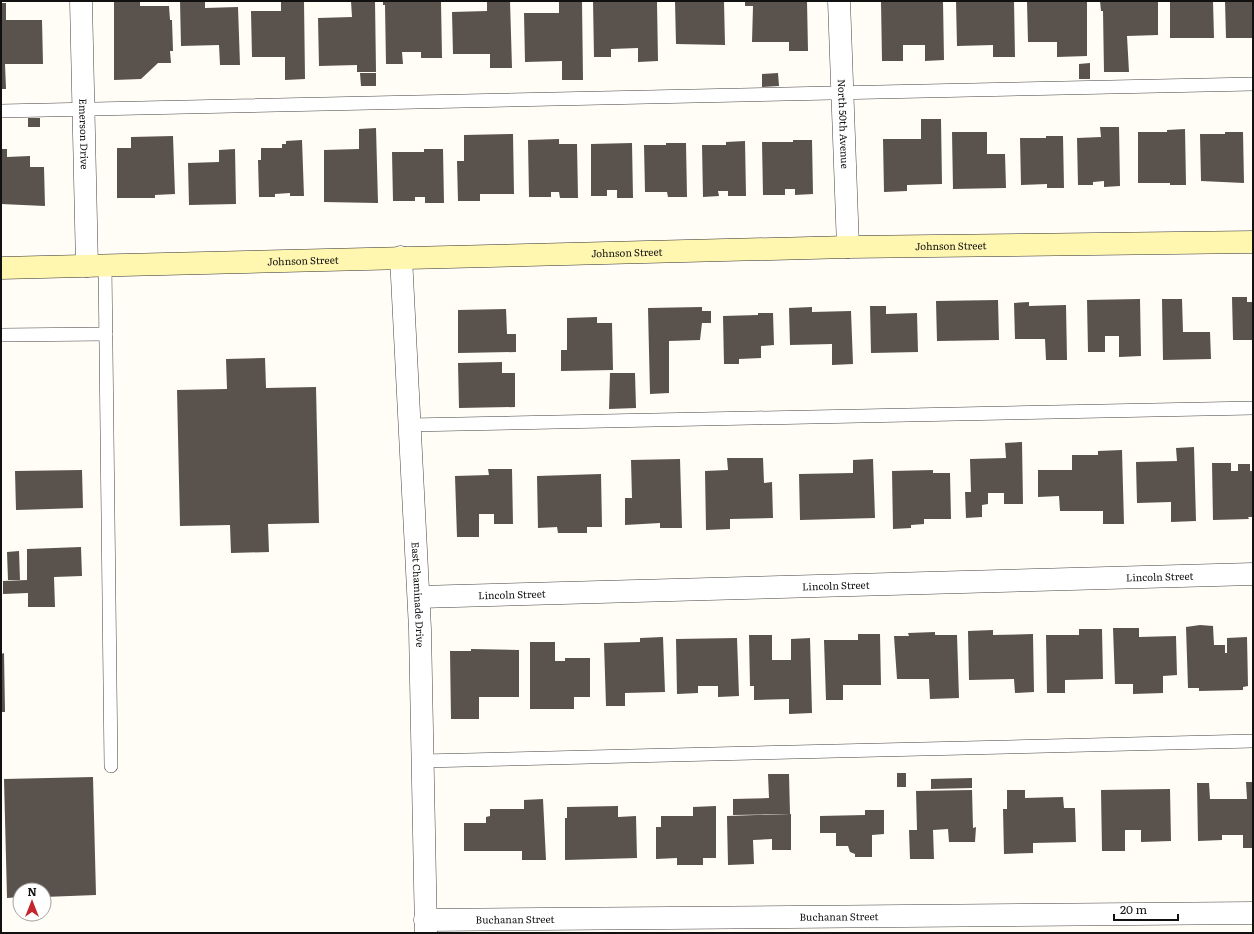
<svg xmlns="http://www.w3.org/2000/svg" width="1254" height="934" viewBox="0 0 1254 934" font-family="Literata,serif">
  <rect width="100%" height="100%" fill="#fffdf5"/>
  <g fill="#5a524d">
    <path d="M114,1H140V6H169L170,20H172L173,51H170L171,63H158L141,79L114,80Z"/>
    <path d="M180,1H205V8L238,7L240,65H220L219,45L181,46Z"/>
    <path d="M281,1H304L305,79L285,80V57H252L251,11H281Z"/>
    <path d="M351,1H375L376,72H357V65L319,66L318,18L352,17Z"/>
    <path d="M383,1L441,2L442,58H421V52H402L403,64H386L385,5H383Z"/>
    <path d="M487,1H510L512,68H490V54H453L452,12L487,11Z"/>
    <path d="M559,1H582L583,80H562V61L525,62L524,13H559Z"/>
    <path d="M593,1L657,2L658,61L638,62V48L611,49V57H594Z"/>
    <path d="M675,1H724L725,45L676,44Z"/>
    <path d="M745,1H807L808,51H789V42H752L753,6H745Z"/>
    <path d="M881,1H943L944,60L925,61V45H903V61H882Z"/>
    <path d="M956,1H1014L1015,57H993V45L957,46Z"/>
    <path d="M1087,1V56L1057,57V42H1028L1027,2Z"/>
    <path d="M1100,1H1158V35L1127,36L1129,72H1104L1103,11H1101Z"/>
    <path d="M1170,1H1213L1214,38H1170Z"/>
    <path d="M1225,1H1253V38H1226Z"/>
    <path d="M1,3H6V20H42L43,64H5L6,89H1Z"/>
    <path d="M1090,63V79H1079V64Z"/>
    <path d="M360,73H376V86H361Z"/>
    <path d="M778,73L779,86L762,87V74Z"/>
    <rect x="28" y="118" width="12" height="9"/>
    <path d="M921,119H941L942,184L907,185V191L884,192L883,139H921Z"/>
    <path d="M1100,127H1119L1120,186L1104,187V181L1093,182V185H1078L1077,138L1101,137Z"/>
    <path d="M376,128L378,203L324,202V150L359,149V129Z"/>
    <path d="M1185,129L1186,185H1170V183H1138V132H1167V130Z"/>
    <path d="M952,132H987V154H1005L1006,188L953,189Z"/>
    <path d="M1225,132H1243L1244,183L1201,181L1200,134H1225Z"/>
    <path d="M513,134L514,194H480V201H458L457,161H464V135Z"/>
    <path d="M173,136L175,194L155,195V198H117V148H131V137Z"/>
    <path d="M1046,136H1063L1064,188H1047V184L1021,185L1020,138H1046Z"/>
    <path d="M559,139V144H577L578,198H560L559,192H551V197H529L528,140Z"/>
    <path d="M302,140L304,196H290V193L275,194V197H259L258,160H261V148H282V144H286V141Z"/>
    <path d="M793,140H812L813,194L795,195V189H785V195H763L762,142H793Z"/>
    <path d="M745,141L746,196H728V191H718L719,196L703,197L702,145H726V142Z"/>
    <path d="M632,143L633,198H617V190H607V196H591V144Z"/>
    <path d="M666,143H686L687,197H668L667,192H645L644,145H666Z"/>
    <path d="M1,149H7V157L30,156V167H44L45,206L1,204Z"/>
    <path d="M235,149L236,204L189,205L188,163L219,162V150Z"/>
    <path d="M424,149H443L444,203H425V197H415V201H393L392,152H424Z"/>
    <path d="M1232,297H1247V302H1253V340H1233Z"/>
    <path d="M1140,299L1141,356L1119,357V336H1105V352H1088L1087,300Z"/>
    <path d="M1162,299H1182L1183,332H1210L1211,359L1163,360Z"/>
    <path d="M998,300L999,340L937,341L936,301Z"/>
    <path d="M1029,302V306L1066,305L1067,360H1046L1045,339H1015L1014,303Z"/>
    <path d="M870,306H886V314L917,313L918,352L871,353Z"/>
    <path d="M702,307V311H711V323H702L700,340L669,341V393L650,394L648,308Z"/>
    <path d="M812,307V312L851,311L853,364L832,365V344L790,345L789,308Z"/>
    <path d="M506,309L507,334H516V352L458,353V310Z"/>
    <path d="M758,313H773L774,345L761,346V358L739,359V364H724L723,316L758,315Z"/>
    <path d="M597,317V323H612L613,370L561,371V350H567V318Z"/>
    <path d="M265,358L266,388L316,387L319,523L268,524L269,552L231,553L230,525L180,526L177,390L227,389L226,359Z"/>
    <path d="M502,362V373H515V407L459,408L458,363Z"/>
    <path d="M610,373H635L636,408L609,409Z"/>
    <path d="M1022,442L1023,504H1004V493H988V504L982,505V517L966,518L965,492H971L970,459L1006,458L1005,443Z"/>
    <path d="M1194,447L1196,521L1171,522V502L1137,503L1136,462L1177,461L1176,448Z"/>
    <path d="M1122,450L1124,524H1103V511H1060L1059,496L1038,497V470H1072V455H1098V451Z"/>
    <path d="M727,458H763L764,483L772,482L773,518L730,519V529L706,530L705,471L728,470Z"/>
    <path d="M680,459L682,528H660V523L625,525V498H632L631,460Z"/>
    <path d="M873,459L875,518L800,520L799,474L853,473V460Z"/>
    <path d="M1212,463H1231V471H1238V464H1250V471H1253V517H1248L1249,519L1213,520Z"/>
    <path d="M488,469H512L513,524H494V514H479V537H457L455,476L489,475Z"/>
    <path d="M82,470L83,508L16,510L15,471Z"/>
    <path d="M933,470V473H950L951,519H924V524L911,525V528L893,529L892,471Z"/>
    <path d="M601,474L602,527H587V533H558L557,527L538,528L537,476Z"/>
    <path d="M81,547L82,576L54,577L55,607H28V593L3,594V581L27,580V549Z"/>
    <path d="M19,551L20,580H8L7,552Z"/>
    <path d="M1200,625L1213,626L1214,645H1225V653H1227V638L1247,637L1248,686L1243,687V690L1199,691V688H1188L1186,627Z"/>
    <path d="M1113,628H1139V637L1176,636L1177,675L1163,676V693L1133,694V684H1115Z"/>
    <path d="M1079,629H1102L1103,679L1065,680V693H1047L1046,635H1079Z"/>
    <path d="M993,630V635L1033,634L1034,692L1015,693L1014,679L969,680L968,631Z"/>
    <path d="M935,632V635H957L959,698L930,699L929,679H897L894,636H909L908,633Z"/>
    <path d="M858,634H880L881,685H843V700H826L824,640H858Z"/>
    <path d="M749,635H772V660H791V639L810,638L812,713L789,714V699L754,700V686H750Z"/>
    <path d="M663,637L665,692L625,693V706H606L604,643L640,642V638Z"/>
    <path d="M737,638L739,696L718,697V686H698V693L677,694L676,639Z"/>
    <path d="M530,642H555V661H565V658H590V697H574V709H530Z"/>
    <path d="M471,649L519,650V697H479V719H451L450,651H471Z"/>
    <path d="M4,653L5,712H1V654Z"/>
    <rect x="897" y="773" width="9" height="14"/>
    <path d="M768,774H789L790,814L733,815V799L769,798Z"/>
    <path d="M93,777L96,895L44,897V890H20V897L7,898L4,779Z"/>
    <path d="M972,778V788L931,789V779Z"/>
    <path d="M1246,782H1253V848H1243V835H1222V840L1198,841L1197,783H1209L1210,799H1247Z"/>
    <path d="M1170,789L1171,841L1141,842V830H1125V851H1102L1101,790Z"/>
    <path d="M972,790L973,828L976,827L975,842H949L948,829L933,830L934,859H910L909,830H917L916,791Z"/>
    <path d="M1007,790H1025V798L1063,797L1064,808H1075L1076,842L1033,843V853L1004,854L1003,809H1007Z"/>
    <path d="M543,799L546,860H522V851H464V823H486V817L490,816V809H524V800Z"/>
    <path d="M618,806V817L636,816L637,858L565,860V818H567V807Z"/>
    <path d="M716,806V858H703V865H677V858L656,859V827H661V816H693V807Z"/>
    <path d="M865,810H884V834L872,835V857H855V854L850,852L848,846H836V833H820V816L865,815Z"/>
    <path d="M791,814V850H772V839L753,840L754,864L728,865L727,816Z"/>
  </g>
  <g fill="none" stroke-linecap="round" stroke-linejoin="round">
    <g stroke="#444" stroke-width="14">
      <g id="lane">
        <path d="M1,111L1253,84"/>
        <path d="M105,265L111,766"/>
        <path d="M1,335L106,334"/>
        <path d="M410,425L1253,408"/>
        <path d="M422,761L1253,741"/>
      </g>
    </g>
    <g stroke="#444" stroke-width="23">
      <g id="street">
        <path id="s1" d="M81,1L87,266"/>
        <path id="s2" d="M839,1L848,247"/>
        <path id="s3" d="M401,257L420,629L426,933"/>
        <path id="s4" d="M419,597L1253,574"/>
        <path id="s5" d="M425,920L1253,913"/>
      </g>
    </g>
    <g stroke="#333" stroke-width="23">
      <g id="secondary">
        <path id="s6" d="M1,268L848,247L1253,242"/>
      </g>
    </g>
    <use href="#lane" stroke="#fff" stroke-width="13"/>
    <use href="#street" stroke="#fff" stroke-width="22"/>
    <use href="#secondary" stroke="#fff6b0" stroke-width="22"/>
  </g>
  <g text-anchor="middle" stroke-width="4" stroke-linejoin="round" paint-order="stroke">
    <g font-size="10" fill="#111" stroke="#fff">
      <text dy="4" stroke="none"><textPath href="#s2" startOffset="123">North 50th Avenue</textPath></text>
      <text dy="4" stroke="none"><textPath href="#s1" startOffset="133">Emerson Drive</textPath></text>
      <text dy="4" stroke="none"><textPath href="#s6" startOffset="950">Johnson Street</textPath></text>
      <text dy="4" stroke="none"><textPath href="#s6" startOffset="626">Johnson Street</textPath></text>
      <text dy="4" stroke="none"><textPath href="#s6" startOffset="302">Johnson Street</textPath></text>
      <text dy="4" stroke="none"><textPath href="#s4" startOffset="741">Lincoln Street</textPath></text>
      <text dy="4" stroke="none"><textPath href="#s4" startOffset="417">Lincoln Street</textPath></text>
      <text dy="4" stroke="none"><textPath href="#s3" startOffset="338">East Chaminade Drive</textPath></text>
      <text dy="4" stroke="none"><textPath href="#s4" startOffset="93">Lincoln Street</textPath></text>
      <text dy="4" stroke="none"><textPath href="#s5" startOffset="414">Buchanan Street</textPath></text>
      <text dy="4" stroke="none"><textPath href="#s5" startOffset="90">Buchanan Street</textPath></text>
    </g>
  </g>
  <rect width="1254" height="934" fill="none" stroke="#111111" stroke-width="4"/>
  <g transform="translate(32 902)"><circle r="19" fill="#ffffff" stroke="#a0a0a0"/>
  <path d="M0-3L7 15L0 10L-7 15Z" fill="#c4262e"/>
  <text y="-6" font-size="11" font-weight="bold" text-anchor="middle" fill="#111111">N</text>
  </g>
  <path d="M1114 914v6h64v-6" fill="none" stroke="#111111" stroke-width="2"/>
  <text x="1120" y="914" font-size="12" fill="#111111" stroke="#ffffff" stroke-width="3" paint-order="stroke">20 m</text>
</svg>
